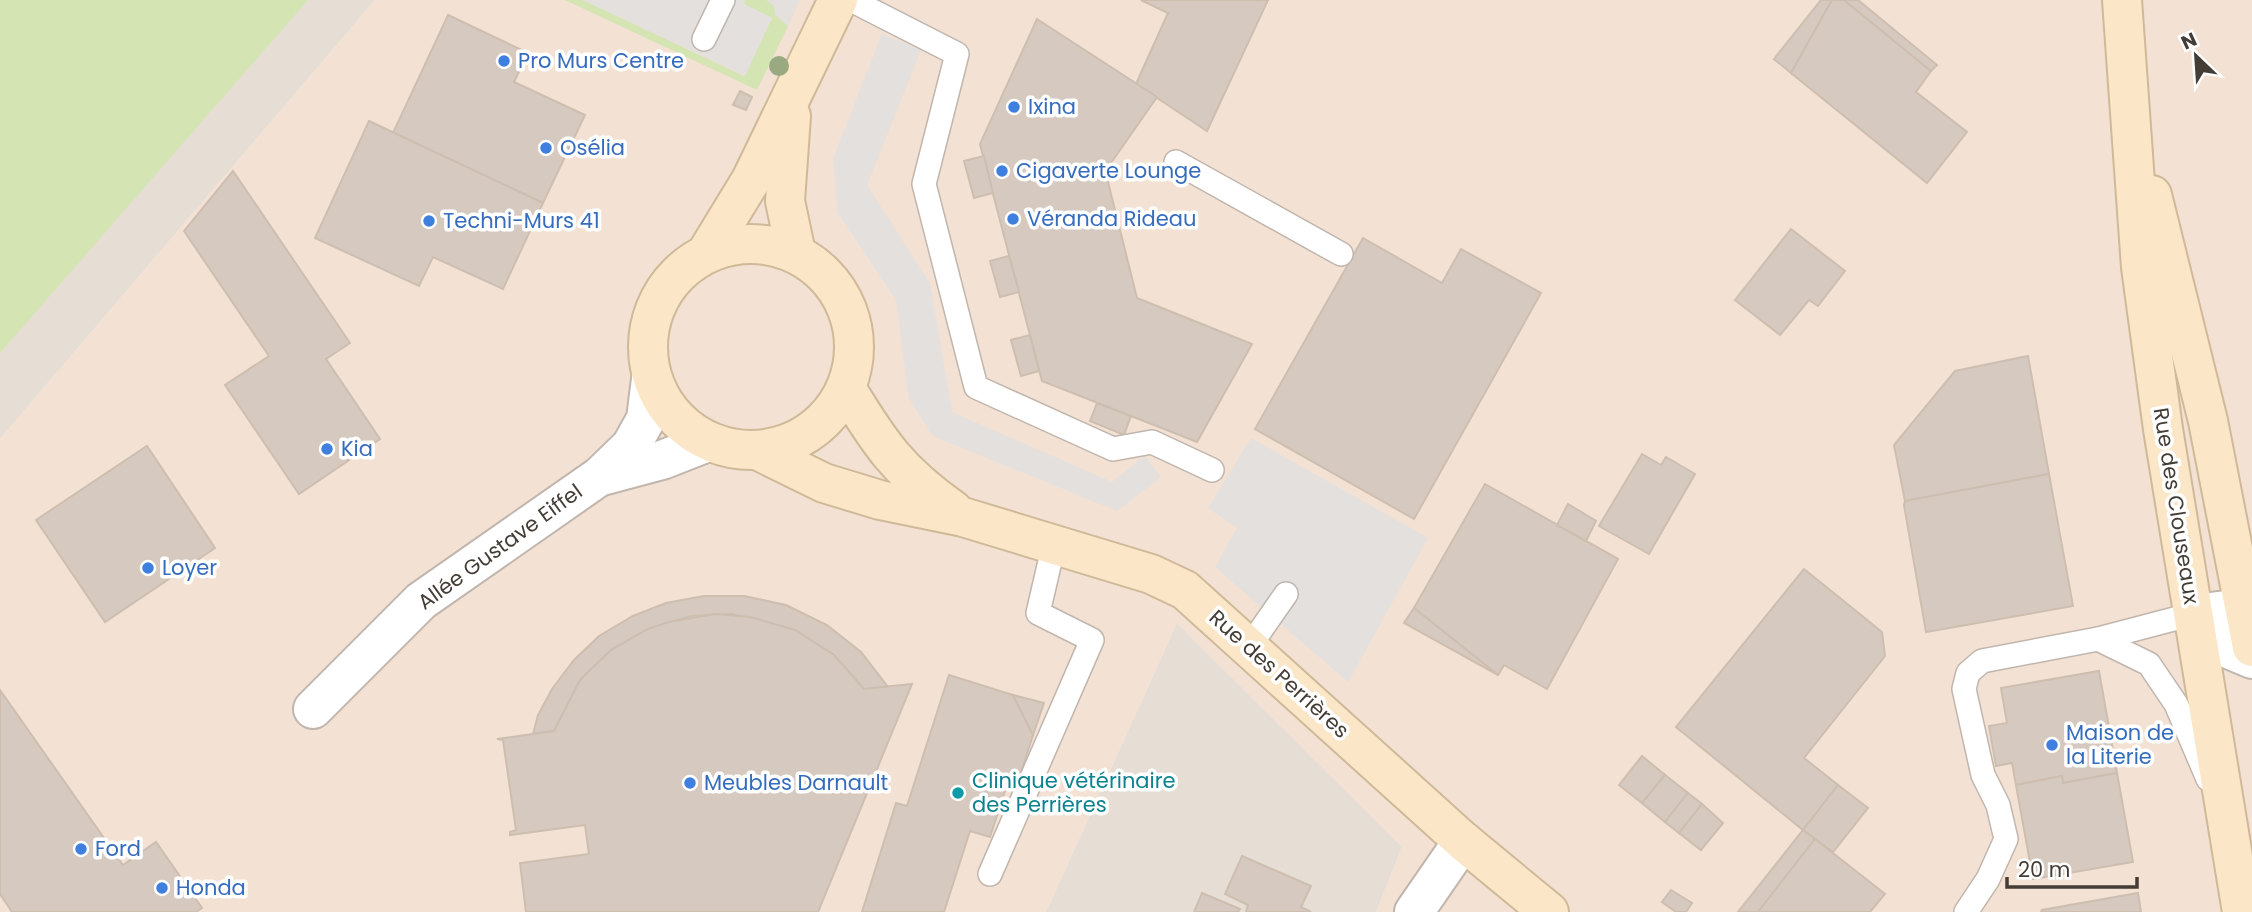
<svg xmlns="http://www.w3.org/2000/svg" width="2252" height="912" viewBox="0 0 2252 912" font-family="Poppins,sans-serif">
  <rect width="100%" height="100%" fill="#f2ede6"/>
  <g fill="#e6ded5">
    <path d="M0,0H375L0,439Z"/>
    <path d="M1177,623L1402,847L1376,912H1046Z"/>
  </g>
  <path fill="#f3e1d3" d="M375,0H2252V912H1376L1402,847L1177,623L1046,912H0V439Z"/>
  <g fill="#d4e4b2">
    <path d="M0,0H308L0,353Z"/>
    <path d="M565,0H583L744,76L772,18L743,4L745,0H767L774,6L776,15L788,26L757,90Z"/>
  </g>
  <g fill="#e3e0de">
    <path d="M583,0H745L744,4L772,18L745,76Z"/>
    <path d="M766,0H800L788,26L775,15L774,6Z"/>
    <path d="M882,34L921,50L867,185L930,283L952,412L1112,482L1145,456L1161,477L1117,511L933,436L909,399L896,300L838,213L833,159Z"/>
    <path d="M1251,438L1428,538L1348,682L1215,567L1237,528L1208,508Z"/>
  </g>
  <g fill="#d6cac0" stroke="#cdbeb0" stroke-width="2">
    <path d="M1141,0H1268L1207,131L1136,84L1168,13Z"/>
    <path d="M1821,0H1832L1791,73L1774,59Z"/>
    <path d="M1832,0H1844L1931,71L1916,92L1967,132L1927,183L1791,73Z"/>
    <path d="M1844,0H1858L1937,65L1931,71Z"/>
    <path d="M448,15L528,53L514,82L585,115L543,203L393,133Z"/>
    <path d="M1037,19L1157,97L1111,163L1103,162L1137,298L1252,344L1197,442L1042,381L980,144Z"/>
    <path d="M740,91L752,97L746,110L733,105Z"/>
    <path d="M369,121L543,203L503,289L433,257L419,286L315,238Z"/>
    <path d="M984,156L993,193L974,198L964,161Z"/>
    <path d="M233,171L350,343L326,359L380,439L299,494L225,385L269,356L184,231Z"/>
    <path d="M1791,229L1845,271L1818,306L1809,300L1780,335L1735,300Z"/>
    <path d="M1363,238L1442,283L1461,249L1541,293L1414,519L1255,429Z"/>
    <path d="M1009,256L1019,292L1000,297L990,261Z"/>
    <path d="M1030,335L1039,371L1021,376L1011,340Z"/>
    <path d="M2028,356L2049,474L1905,501L1894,445L1955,371Z"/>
    <path d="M1097,403L1131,416L1124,435L1090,421Z"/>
    <path d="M147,446L215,548L105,622L36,520Z"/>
    <path d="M1642,454L1661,465L1666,457L1695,474L1649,554L1599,526Z"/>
    <path d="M2049,474L2073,606L1926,632L1904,505L1905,501Z"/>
    <path d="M1485,484L1618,559L1547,689L1504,665L1498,675L1414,608Z"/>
    <path d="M1568,504L1596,521L1586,541L1557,525Z"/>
    <path d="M1804,569L1882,632L1885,656L1804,758L1838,785L1803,830L1676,727Z"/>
    <path d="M704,596H744L786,605L827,625L861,652L888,687L864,689L834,655L795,630L732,614L691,616L648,629L611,650L580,680L554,731L533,734L538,715L552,689L574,660L599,636L633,616L666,603Z"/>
    <path d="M1414,608L1498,675L1404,623Z"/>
    <path d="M715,614L750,617L795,630L834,655L864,689L912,684L818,912H526L520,863L589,854L585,825L510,835V832L516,830L503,740L497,739L554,731L580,680L611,650L648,629L669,622Z"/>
    <path d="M2099,671L2117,773L2063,783L2062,776L2016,785L2012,763L1996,766L1989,726L2007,723L2001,688Z"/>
    <path d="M949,675L1013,695L1033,735L1018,782L1009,779L990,837L970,831L944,912H862L896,803L907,806Z"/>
    <path d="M0,690L123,865L156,842L202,908L196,912H12L0,894Z"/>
    <path d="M1013,695L1044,703L1033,735Z"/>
    <path d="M1642,756L1665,775L1642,803L1619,785Z"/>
    <path d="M2117,773L2133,862L2033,879L2016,785L2062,776L2063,783Z"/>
    <path d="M1665,775L1688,793L1665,822L1642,803Z"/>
    <path d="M1838,785L1868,808L1833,852L1803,830Z"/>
    <path d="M1688,793L1702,804L1679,833L1665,822Z"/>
    <path d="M1702,804L1723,823L1701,850L1679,833Z"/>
    <path d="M1803,830L1815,839L1758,912H1738Z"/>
    <path d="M1815,839L1885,894L1870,912H1758Z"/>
    <path d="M1242,856L1311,886L1301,907L1311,912H1246L1248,905L1225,894Z"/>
    <path d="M1671,890L1692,903L1686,912H1676L1662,902Z"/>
    <path d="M1202,893L1240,909L1238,912H1194Z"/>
    <path d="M2138,893L2141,912H2041L2042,910Z"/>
  </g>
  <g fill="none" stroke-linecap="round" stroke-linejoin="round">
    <g stroke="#c0b6ad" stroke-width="26">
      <g id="lane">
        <path d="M851,0L957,54L924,184L976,387L1113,449L1152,442L1212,470"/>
        <path d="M704,39L723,0"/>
        <path d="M1176,162L1341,254"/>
        <path d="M2098,639L2149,664L2176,704L2208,779"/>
        <path d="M1249,647L1286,594"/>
        <path d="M990,874L1092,640L1038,613L1054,544"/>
        <path d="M1966,912L1988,879L2006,839L1998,805L1983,775L1964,689L1968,673L1982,661L2098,639L2193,614"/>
      </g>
    </g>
    <g stroke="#c0b6ad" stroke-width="42">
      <g id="street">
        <path d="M602,476L662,460L708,442"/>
        <path d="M2243,608L2193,614L2214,643L2252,659"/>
        <path d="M313,709L421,601L600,476L631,446L646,419L651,379"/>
        <path d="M1414,912L1463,841"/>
      </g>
    </g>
    <g stroke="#cfb998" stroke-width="42">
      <g id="secondary">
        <path d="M2122,0L2141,267L2163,429L2242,912"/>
        <path d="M791,116L785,201L796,253"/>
        <path d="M2152,195L2208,421L2252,647"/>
        <circle cx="751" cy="347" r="103"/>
        <path d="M707,252L751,180L838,0"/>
        <path d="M846,388C880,444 898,471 953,510"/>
        <path d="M759,451L824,483L880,500L963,517L1151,574L1185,590L1463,841L1549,912"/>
      </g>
    </g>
    <use href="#lane" stroke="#fff" stroke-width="23"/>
    <use href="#street" stroke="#fff" stroke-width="38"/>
    <use href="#secondary" stroke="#fbe7c8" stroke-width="38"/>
  </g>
  <circle fill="#99a980" cx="779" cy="66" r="10"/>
  <g fill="#3f7fe0" stroke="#fff" stroke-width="2.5">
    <circle cx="504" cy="61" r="7"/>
    <circle cx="1014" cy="107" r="7"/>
    <circle cx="546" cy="148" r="7"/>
    <circle cx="1002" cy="171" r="7"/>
    <circle cx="1013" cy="219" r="7"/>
    <circle cx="429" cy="221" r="7"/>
    <circle cx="327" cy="449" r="7"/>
    <circle cx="148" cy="568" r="7"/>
    <circle cx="2052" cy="745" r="7"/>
    <circle cx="690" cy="783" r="7"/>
    <circle cx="81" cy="849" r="7"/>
    <circle cx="162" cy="888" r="7"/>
  </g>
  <circle fill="#0f9aa8" stroke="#fff" stroke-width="2.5" cx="958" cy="793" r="7"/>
  <g text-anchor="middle" stroke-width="7" stroke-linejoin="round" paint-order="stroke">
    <g font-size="21" fill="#366cbe" stroke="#fff" text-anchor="start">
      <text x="518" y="68">Pro Murs Centre</text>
      <text x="1028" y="114">Ixina</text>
      <text x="560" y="155">Osélia</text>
      <text x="1016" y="178">Cigaverte Lounge</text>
      <text x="1027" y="226">Véranda Rideau</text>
      <text x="443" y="228">Techni-Murs 41</text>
      <text x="341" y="456">Kia</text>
      <text x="162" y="575">Loyer</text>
      <text x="2066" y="740">Maison de<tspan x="2066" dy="24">la Literie</tspan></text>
      <text x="704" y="790">Meubles Darnault</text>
      <text x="95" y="856">Ford</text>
      <text x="176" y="895">Honda</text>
    </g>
    <g font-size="21" fill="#443d36" stroke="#fff">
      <text transform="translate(2176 506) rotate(81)" y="7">Rue des Clouseaux</text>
      <text transform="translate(500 547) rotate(-36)" y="7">Allée Gustave Eiffel</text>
      <text transform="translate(1279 674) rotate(42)" y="7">Rue des Perrières</text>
    </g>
    <g font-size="21" fill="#0d838f" stroke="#fff" text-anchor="start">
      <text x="972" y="788">Clinique vétérinaire<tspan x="972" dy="24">des Perrières</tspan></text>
    </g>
  </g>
  <g transform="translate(2196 56) rotate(335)" stroke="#ffffff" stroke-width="5" paint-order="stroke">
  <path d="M0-5L12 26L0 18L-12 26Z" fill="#443d36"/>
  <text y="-10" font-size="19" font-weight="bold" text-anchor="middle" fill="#443d36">N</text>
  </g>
  <path d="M2007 877v10h130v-10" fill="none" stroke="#443d36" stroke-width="3.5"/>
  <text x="2018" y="877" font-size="21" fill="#443d36" stroke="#ffffff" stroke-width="5" paint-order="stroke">20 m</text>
</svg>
